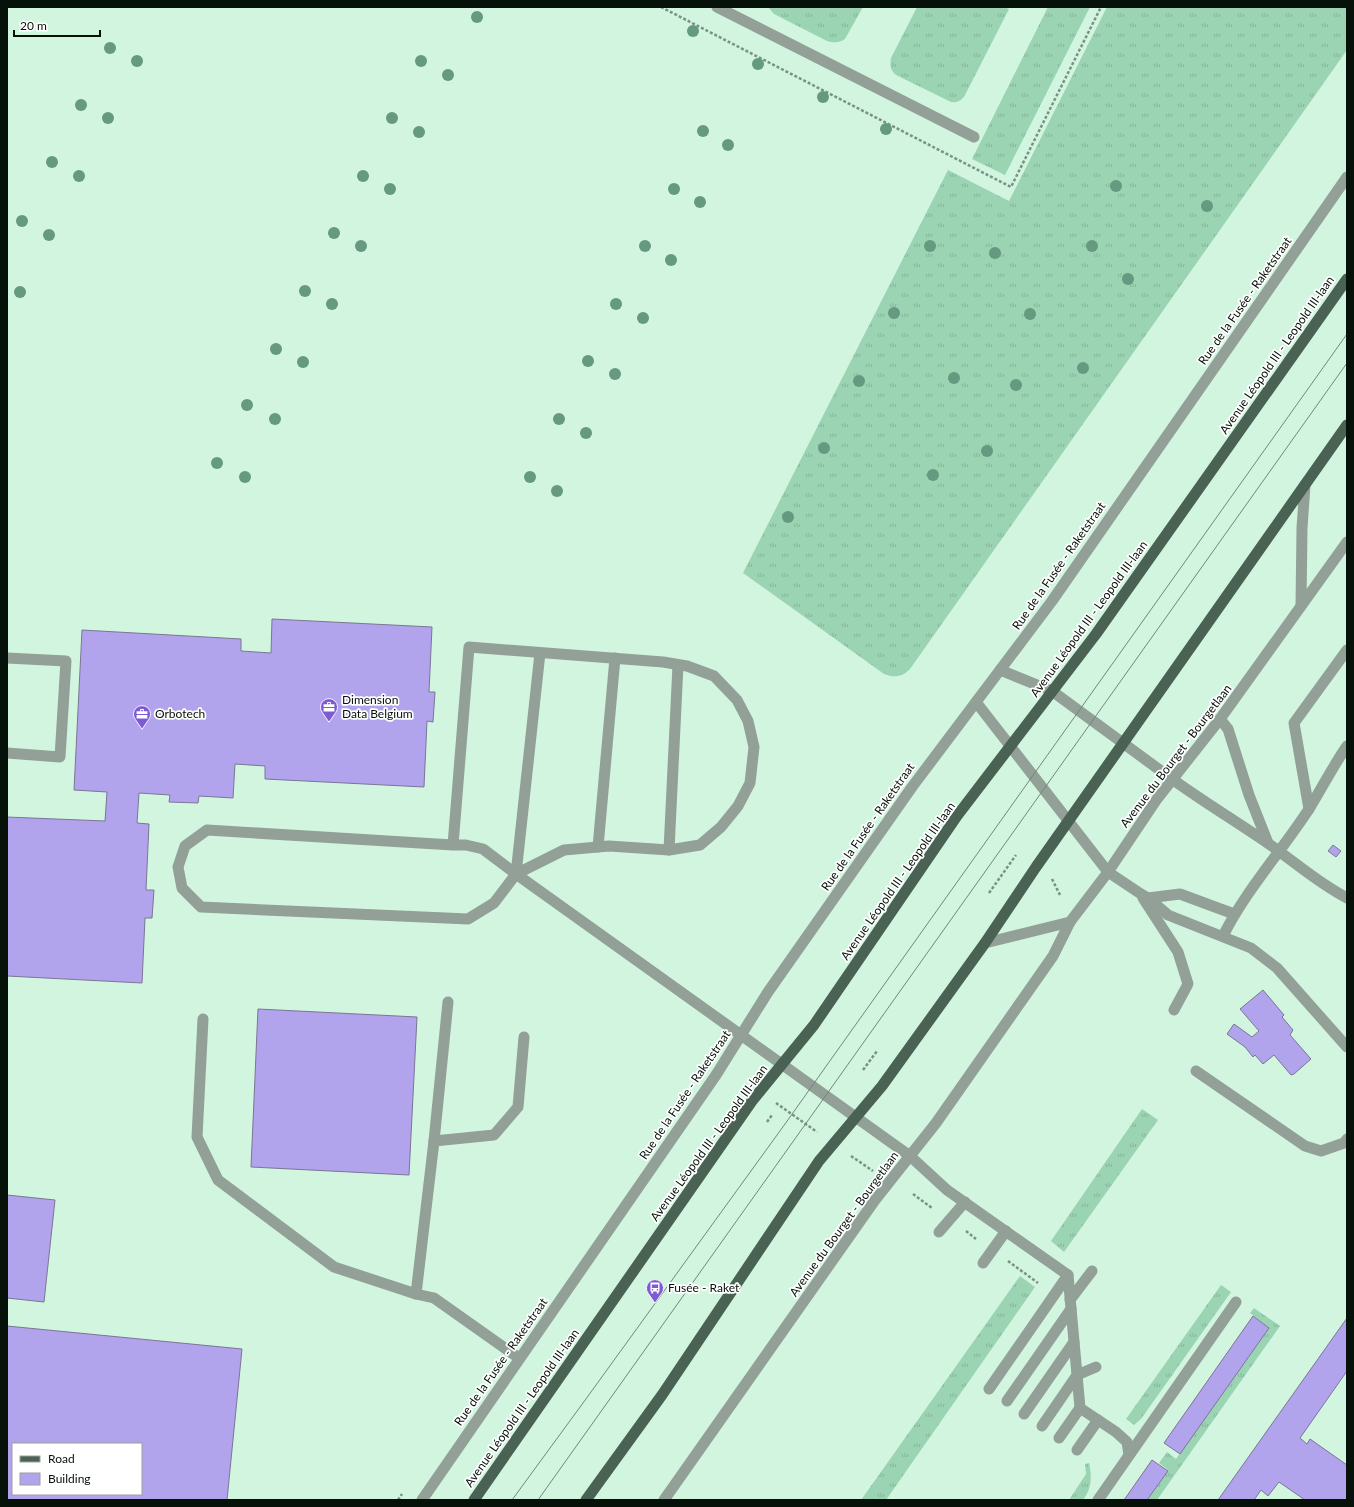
<svg xmlns="http://www.w3.org/2000/svg" width="1354" height="1507" viewBox="0 0 1354 1507" font-family="Lato,sans-serif">
  <defs>
    <pattern id="grass-tufts" width="24" height="20" patternUnits="userSpaceOnUse"><rect width="24" height="20" fill="#9bd4b3"/><path d="M3 7l-1-3M5 7V3M7 7l1-3M15 17l-1-3M17 17v-4M19 17l1-3" fill="none" stroke="#84b599"/></pattern>
  </defs>
  <rect width="100%" height="100%" fill="#d2f5e0"/>
  <g fill="url(#grass-tufts)">
    <path d="M768,7H863L845,39C839,43 834,43 827,41L774,14Z"/>
    <path d="M917,7H1004L1009,9L964,97C960,101 957,103 951,102L896,75C890,70 890,65 891,58Z"/>
    <path d="M1048,7H1090L1005,175L972,159Z"/>
    <path d="M1107,7H1347V50L910,669C902,677 895,678 884,674L743,573L948,170L1009,201Z"/>
    <path d="M1142,1109L1158,1120L1064,1252L1051,1241Z"/>
    <path d="M1020,1276L1035,1287L886,1500H861Z"/>
    <path d="M1221,1285L1231,1292L1141,1419L1134,1425L1126,1419Z"/>
    <path d="M1254,1308L1280,1326L1157,1500H1147L1168,1470L1159,1463L1167,1452L1176,1459L1269,1328L1250,1313Z"/>
    <path d="M1089,1463C1092,1477 1092,1488 1083,1500H1069L1086,1474L1085,1464Z"/>
  </g>
  <g fill="#b1a3ec" stroke="#7b7694" fill-rule="evenodd">
    <path d="M272,619L432,627L429,692H435L433,722L427,721L424,787L265,779V766L235,764L233,798L199,796L198,803L169,802L170,795L139,793L137,823L149,824L146,890H154L152,918H145L142,983L7,976V817L105,821L107,792L74,790L82,630L241,639V651L271,653Z"/>
    <path d="M1333,845L1341,851L1336,857L1328,851Z"/>
    <path d="M1263,990L1284,1015L1282,1017L1293,1030L1290,1035L1311,1059L1294,1074L1291,1075L1274,1055L1263,1064L1255,1055L1253,1057L1245,1047L1227,1034L1234,1024L1252,1037L1259,1031L1240,1009Z"/>
    <path d="M258,1009L417,1017L409,1175L251,1167Z"/>
    <path d="M7,1195L55,1200L44,1302L7,1298Z"/>
    <path d="M1253,1316L1269,1328L1180,1454L1164,1443Z"/>
    <path d="M1347,1318V1371L1300,1438L1307,1444L1310,1439L1347,1465V1500H1305L1279,1482L1268,1496L1261,1490L1254,1500H1218Z"/>
    <path d="M7,1326L242,1349L227,1500H7ZM13,1444H141V1494H13Z"/>
    <path d="M1152,1460L1168,1471L1147,1500H1124Z"/>
  </g>
  <g fill="none" stroke-linecap="round" stroke-linejoin="round">
    <g stroke="#7a9283" stroke-width="2.5" stroke-dasharray="3 2" stroke-linecap="butt">
      <path d="M661,7L1011,187L1101,7"/>
      <path d="M1052,879L1060,895"/>
      <path d="M989,893L1016,855"/>
      <path d="M863,1070L877,1051"/>
      <path d="M776,1103L817,1132"/>
      <path d="M767,1122L772,1115"/>
      <path d="M851,1156L873,1171"/>
      <path d="M913,1194L932,1208"/>
      <path d="M966,1231L976,1239"/>
      <path d="M1008,1261L1038,1283"/>
      <path d="M398,1500L402,1494"/>
    </g>
    <g stroke="#92a097" stroke-width="11">
      <path d="M717,7L974,137"/>
      <path d="M7,658L66,661L60,757L7,753"/>
      <path d="M1220,719L1228,729L1249,795L1268,843"/>
      <path d="M1172,779C1204,802 1237,822 1269,844C1296,863 1318,883 1347,898"/>
      <path d="M1309,809L1294,723L1347,650"/>
      <path d="M453,845L469,647L663,662L687,666L714,676L737,700L748,721L754,747L750,783L738,806L721,827L700,845L669,850L609,846L564,850L516,874L494,903L468,919L201,907L182,888L178,867L185,846L207,830L453,845H466L483,849L516,874L741,1035"/>
      <path d="M598,847L615,658"/>
      <path d="M669,850L678,665"/>
      <path d="M1108,872L1141,894L1148,898L1168,915L1251,948L1277,968L1347,1047"/>
      <path d="M516,874L540,653"/>
      <path d="M1143,898L1178,952L1188,984L1174,1010"/>
      <path d="M1148,898L1180,894L1234,914"/>
      <path d="M1223,936C1246,890 1281,852 1309,809C1322,788 1333,766 1347,746"/>
      <path d="M203,1019L197,1137L218,1180L334,1267L416,1294L434,1298L519,1358"/>
      <path d="M1196,1071L1305,1146L1321,1151L1344,1143L1347,1139"/>
      <path d="M434,1141L494,1135L518,1107L524,1037"/>
      <path d="M910,1156L947,1190L1068,1275L1080,1408L1116,1432L1127,1442L1129,1455"/>
      <path d="M939,1232L965,1202"/>
      <path d="M983,1263L1006,1231"/>
      <path d="M416,1294L434,1141L448,1002"/>
      <path d="M1070,1300L1092,1271"/>
      <path d="M989,1389L1068,1275"/>
      <path d="M1007,1401L1071,1309"/>
      <path d="M1024,1414L1074,1342"/>
      <path d="M1042,1426L1077,1375L1096,1367"/>
      <path d="M1059,1438L1080,1408"/>
      <path d="M1077,1450L1098,1420"/>
      <path d="M1098,1500L1236,1302"/>
    </g>
    <g stroke="#92a097" stroke-width="11">
      <path d="M1000,670L1052,691L1172,779"/>
      <path d="M976,702L1108,872"/>
      <path d="M741,1035L910,1156"/>
    </g>
    <g stroke="#92a097" stroke-width="11">
      <path d="M1301,606L1302,528L1305,485"/>
      <path d="M985,943L1070,922"/>
      <path d="M422,1500L716,1075L768,992L912,787L1052,601L1347,177"/>
      <path d="M664,1500L875,1200L936,1123L1053,956L1070,922L1108,872L1157,799L1220,719L1347,542"/>
    </g>
    <g stroke="#496253" stroke-width="11">
      <path d="M474,1500L752,1101L814,1025L957,816L1096,634L1347,279"/>
      <path d="M586,1500L662,1395L819,1161L882,1086L985,943L1036,867L1347,425"/>
    </g>
    <g stroke="#70887a" stroke-width="1">
      <path d="M512,1500L583,1403L785,1124L1347,334"/>
      <path d="M538,1500L1347,363"/>
    </g>
  </g>
  <g fill="#659980">
    <circle cx="477" cy="17" r="6"/>
    <circle cx="693" cy="31" r="6"/>
    <circle cx="110" cy="48" r="6"/>
    <circle cx="137" cy="61" r="6"/>
    <circle cx="421" cy="61" r="6"/>
    <circle cx="758" cy="64" r="6"/>
    <circle cx="448" cy="75" r="6"/>
    <circle cx="823" cy="97" r="6"/>
    <circle cx="81" cy="105" r="6"/>
    <circle cx="108" cy="118" r="6"/>
    <circle cx="392" cy="118" r="6"/>
    <circle cx="886" cy="129" r="6"/>
    <circle cx="703" cy="131" r="6"/>
    <circle cx="419" cy="132" r="6"/>
    <circle cx="728" cy="145" r="6"/>
    <circle cx="52" cy="162" r="6"/>
    <circle cx="79" cy="176" r="6"/>
    <circle cx="363" cy="176" r="6"/>
    <circle cx="1116" cy="186" r="6"/>
    <circle cx="390" cy="189" r="6"/>
    <circle cx="674" cy="189" r="6"/>
    <circle cx="700" cy="202" r="6"/>
    <circle cx="1207" cy="206" r="6"/>
    <circle cx="22" cy="221" r="6"/>
    <circle cx="334" cy="233" r="6"/>
    <circle cx="49" cy="235" r="6"/>
    <circle cx="361" cy="246" r="6"/>
    <circle cx="645" cy="246" r="6"/>
    <circle cx="930" cy="246" r="6"/>
    <circle cx="1092" cy="246" r="6"/>
    <circle cx="995" cy="253" r="6"/>
    <circle cx="671" cy="260" r="6"/>
    <circle cx="1128" cy="279" r="6"/>
    <circle cx="305" cy="291" r="6"/>
    <circle cx="20" cy="292" r="6"/>
    <circle cx="332" cy="304" r="6"/>
    <circle cx="616" cy="304" r="6"/>
    <circle cx="894" cy="313" r="6"/>
    <circle cx="1030" cy="314" r="6"/>
    <circle cx="643" cy="318" r="6"/>
    <circle cx="276" cy="349" r="6"/>
    <circle cx="588" cy="361" r="6"/>
    <circle cx="303" cy="362" r="6"/>
    <circle cx="1083" cy="368" r="6"/>
    <circle cx="615" cy="374" r="6"/>
    <circle cx="954" cy="378" r="6"/>
    <circle cx="859" cy="381" r="6"/>
    <circle cx="1016" cy="385" r="6"/>
    <circle cx="247" cy="405" r="6"/>
    <circle cx="275" cy="419" r="6"/>
    <circle cx="559" cy="419" r="6"/>
    <circle cx="586" cy="433" r="6"/>
    <circle cx="824" cy="448" r="6"/>
    <circle cx="987" cy="451" r="6"/>
    <circle cx="217" cy="463" r="6"/>
    <circle cx="933" cy="475" r="6"/>
    <circle cx="245" cy="477" r="6"/>
    <circle cx="530" cy="477" r="6"/>
    <circle cx="557" cy="491" r="6"/>
    <circle cx="788" cy="517" r="6"/>
  </g>
  <defs>
    <g id="office-pin" transform="scale(0.9)"><path d="M0 17L-7.5 6A9.5 9.5 0 1 1 7.5 6Z" fill="#7e5bd5" stroke="#fff"/><path d="M-6-3h4V-5.5h4V-3h4V5H-6ZM-1-4.5V-3h2v-1.5ZM-6 0V1H6V0Z" fill="#fff"/></g>
    <g id="bus-pin" transform="scale(0.9)"><path d="M0 17L-7.5 6A9.5 9.5 0 1 1 7.5 6Z" fill="#7e5bd5" stroke="#fff"/><path d="M-5-6H5V4H4V6H2V4H-2V6H-4V4H-5ZM-3.5-4V0h7V-4ZM-3.5 1.2v1.5H-2V1.2ZM2 1.2v1.5H3.5V1.2Z" fill="#fff"/></g>
  </defs>
  <g fill-rule="evenodd">
    <use href="#office-pin" x="329" y="707"/>
    <use href="#office-pin" x="142" y="714"/>
    <use href="#bus-pin" x="655" y="1288"/>
  </g>
  <g text-anchor="middle" stroke-width="3.5" stroke-linejoin="round" paint-order="stroke">
    <g font-size="12" fill="#06110a" stroke="#fff">
      <text transform="translate(1245 301) rotate(-55)" y="4">Rue de la Fusée - Raketstraat</text>
      <text transform="translate(1277 355) rotate(-55)" y="4">Avenue Léopold III - Leopold III-laan</text>
      <text transform="translate(1059 566) rotate(-55)" y="4">Rue de la Fusée - Raketstraat</text>
      <text transform="translate(1089 619) rotate(-54)" y="4">Avenue Léopold III - Leopold III-laan</text>
      <text transform="translate(1176 756) rotate(-53)" y="4">Avenue du Bourget - Bourgetlaan</text>
      <text transform="translate(868 827) rotate(-55)" y="4">Rue de la Fusée - Raketstraat</text>
      <text transform="translate(898 881) rotate(-55)" y="4">Avenue Léopold III - Leopold III-laan</text>
      <text transform="translate(685 1095) rotate(-56)" y="4">Rue de la Fusée - Raketstraat</text>
      <text transform="translate(709 1143) rotate(-54)" y="4">Avenue Léopold III - Leopold III-laan</text>
      <text transform="translate(844 1224) rotate(-54)" y="4">Avenue du Bourget - Bourgetlaan</text>
      <text transform="translate(501 1362) rotate(-55)" y="4">Rue de la Fusée - Raketstraat</text>
      <text transform="translate(522 1408) rotate(-55)" y="4">Avenue Léopold III - Leopold III-laan</text>
    </g>
    <g font-size="12" fill="#06110a" stroke="#fff" text-anchor="start">
      <text x="342" y="704">Dimension<tspan x="342" dy="14">Data Belgium</tspan></text>
      <text x="155" y="718">Orbotech</text>
      <text x="668" y="1292">Fusée - Raket</text>
    </g>
  </g>
  <rect width="1354" height="1507" fill="none" stroke="#06110a" stroke-width="16"/>
  <rect x="12" y="1443" width="130" height="52" fill="#ffffff" stroke="#9ba09d"/>
  <rect x="20" y="1456" width="20" height="6" fill="#496253" stroke="#9ba09d"/>
  <text x="48" y="1463" font-size="12" fill="#06110a">Road</text>
  <rect x="20" y="1473" width="20" height="12" fill="#b1a3ec" stroke="#9ba09d"/>
  <text x="48" y="1483" font-size="12" fill="#06110a">Building</text>
  <path d="M14 30v6h86v-6" fill="none" stroke="#06110a" stroke-width="2"/>
  <text x="20" y="30" font-size="12" fill="#06110a" stroke="#ffffff" stroke-width="3" paint-order="stroke">20 m</text>
</svg>
